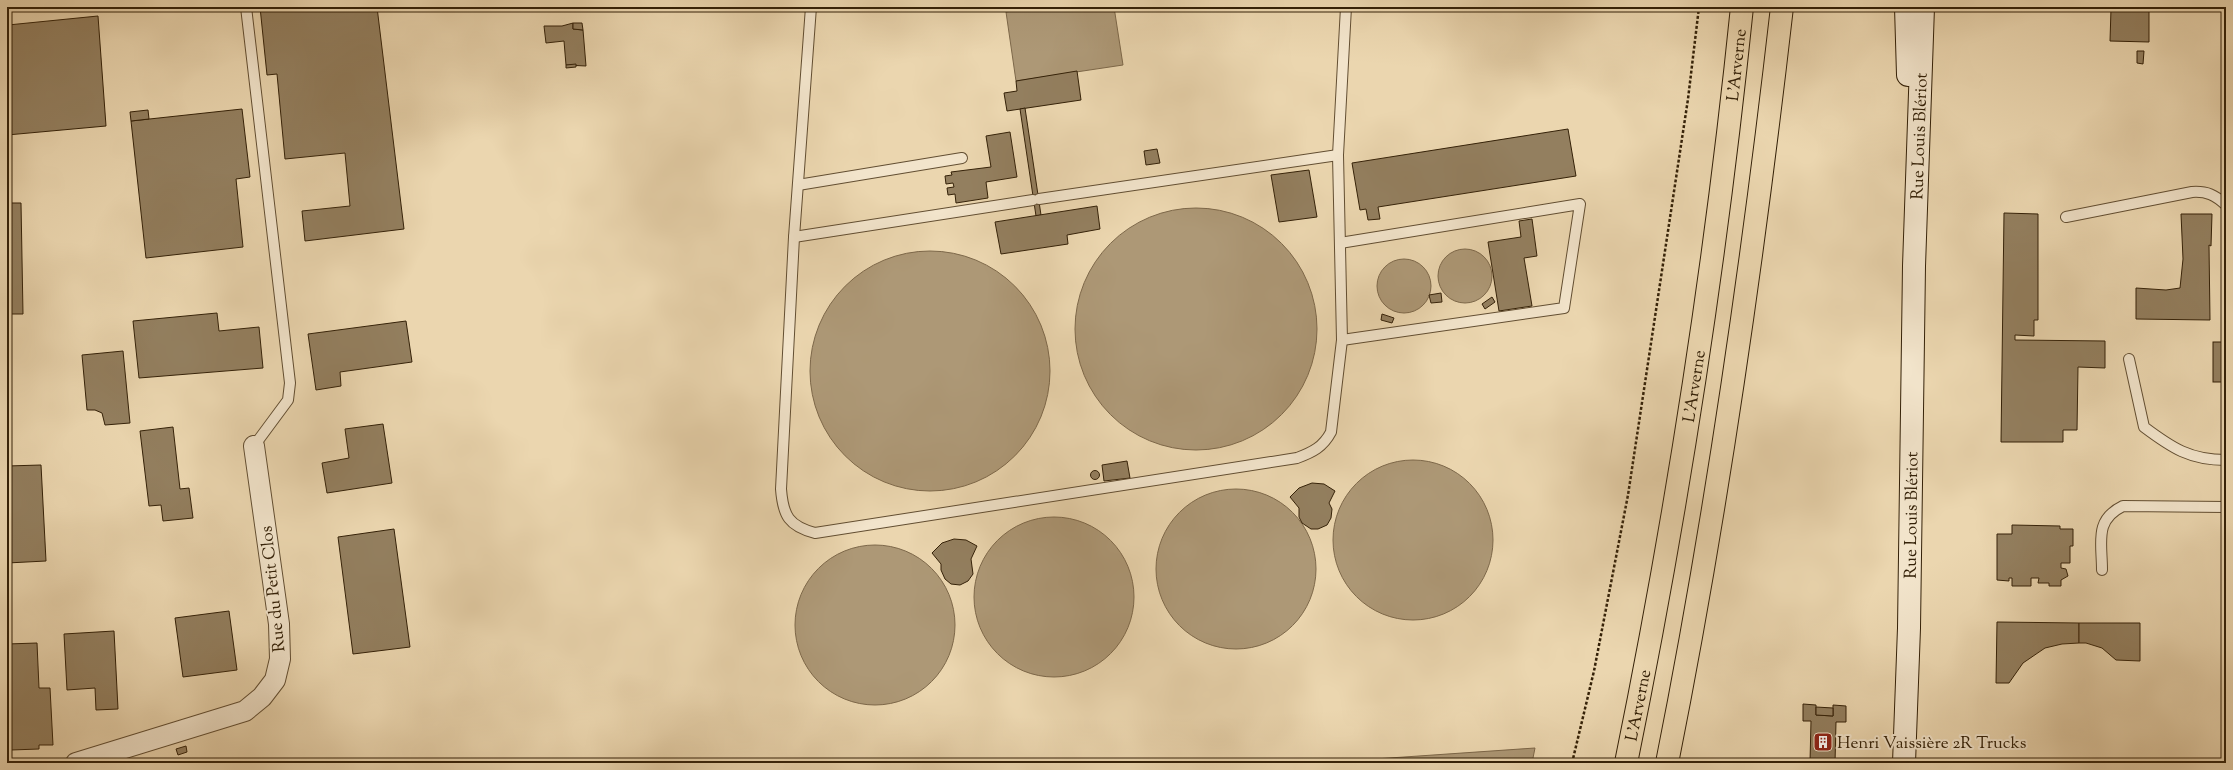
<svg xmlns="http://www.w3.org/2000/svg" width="2233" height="770" viewBox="0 0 2233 770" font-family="'Sorts Mill Goudy',serif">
  <rect width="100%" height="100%" fill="#ebd6af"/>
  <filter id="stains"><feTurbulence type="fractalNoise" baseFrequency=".005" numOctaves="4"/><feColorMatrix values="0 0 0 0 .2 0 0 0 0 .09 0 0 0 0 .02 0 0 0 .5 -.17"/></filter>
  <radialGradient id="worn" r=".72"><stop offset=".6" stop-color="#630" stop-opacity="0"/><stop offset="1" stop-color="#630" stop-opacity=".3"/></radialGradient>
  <g fill="#ad9876" stroke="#7d684a">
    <path d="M1036,7H1114L1123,65L1016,81L1006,12Z"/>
    <circle cx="1196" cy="329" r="121"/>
    <circle cx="1465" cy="276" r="27"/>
    <circle cx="930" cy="371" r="120"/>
    <circle cx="1404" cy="286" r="27"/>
    <circle cx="1413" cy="540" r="80"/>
    <circle cx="1236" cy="569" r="80"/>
    <circle cx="1054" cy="597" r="80"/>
    <circle cx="875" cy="625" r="80"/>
    <path d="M1535,748L1532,763H1317Z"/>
  </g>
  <g fill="#937f5f" stroke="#342108">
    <path d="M260,7H377L404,229L305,241L302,211L350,206L345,153L285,159L277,74L267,75Z"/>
    <path d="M2104,7H2149V42L2110,41L2111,9H2104Z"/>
    <path d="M98,16L106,126L7,135V56H10L8,25Z"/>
    <path d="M573,23V29L583,30L586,66L566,65L564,41L546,43L544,26H562Z"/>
    <path d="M573,23H582L583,30L573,29Z"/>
    <path d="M2137,51H2144L2143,64L2137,63Z"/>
    <path d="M576,64V67L566,68V65Z"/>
    <path d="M1077,71L1081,100L1007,111L1004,93L1017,91L1016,81Z"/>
    <path d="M1025,108L1041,215L1036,216L1020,109Z"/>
    <path d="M242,109L250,177L236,179L243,247L146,258L131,121Z"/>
    <path d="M148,110L149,119L131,121L130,112Z"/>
    <path d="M1568,129L1576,176L1378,207L1380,219L1368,220L1366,209L1360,210L1352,163Z"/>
    <path d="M1010,132L1017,177L986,182L988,198L956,203L955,194L948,195L947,188L954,187L953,183L946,184L945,176L952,175L951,172L991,167L986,136Z"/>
    <path d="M1157,149L1160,163L1146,165L1144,151Z"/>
    <path d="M1309,170L1317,217L1279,222L1271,175Z"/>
    <path d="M7,203H21L23,314H7Z"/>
    <path d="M1097,206L1100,229L1067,235L1068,244L1001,254L995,222Z"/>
    <path d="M2004,213L2038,214V320H2034V336L2015,335V340L2105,341V368L2078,367L2077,430H2063V442H2001Z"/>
    <path d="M2181,214H2212L2211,246L2209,245L2210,320L2136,319V288L2166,290L2180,288L2183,259Z"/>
    <path d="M1532,219L1537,256L1524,258L1532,306L1499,311L1488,242L1521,237L1519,221Z"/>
    <path d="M1441,293L1442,302L1431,303L1429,295Z"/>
    <path d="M1492,297L1495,302L1485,309L1482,304Z"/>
    <path d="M217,313L219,331L259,327L263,368L139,378L133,321Z"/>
    <path d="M1382,314L1394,318L1392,323L1381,320Z"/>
    <path d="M406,321L412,362L340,372L341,386L316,390L308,334Z"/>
    <rect x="2213" y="342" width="13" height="40"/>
    <path d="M123,351L130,423L105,425L102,413L95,410H87L82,355Z"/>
    <path d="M383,424L392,483L327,493L322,463L349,458L345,429Z"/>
    <path d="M173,427L180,489L189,488L193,518L163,521L161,505L149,506L140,431Z"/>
    <path d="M1127,461L1130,478L1104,481L1102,465Z"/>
    <path d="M41,465L46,561L7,563V466Z"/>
    <circle cx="1095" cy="475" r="4.5"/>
    <path d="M1312,483L1324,484L1335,491L1329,503L1332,509L1331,518L1327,525L1318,529H1311L1302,523L1299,517V508L1290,497L1299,488Z"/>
    <path d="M2012,525L2060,526V529H2073V546H2070V563H2061V568L2066,569L2068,576L2061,580V586H2049V583H2038L2039,578H2031V586H2012V578H2009V581L1997,580V534H2012Z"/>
    <path d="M394,529L410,647L353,654L338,537Z"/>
    <path d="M954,539L966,540L977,546L971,559L973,574L968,581L960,585L951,584L945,579L941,570V564L932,553L942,543Z"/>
    <path d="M229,611L237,670L183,677L175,618Z"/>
    <path d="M1997,622L2079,623V643L2062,644L2045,648L2023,663L2009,683H1996Z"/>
    <path d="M2079,623H2140V661L2116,660L2102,648L2086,643H2079Z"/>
    <path d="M114,631L118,709L96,710L95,688L67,690L64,634Z"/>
    <path d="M37,643L39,688H50L53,745H39V749L11,750L7,690V644Z"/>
    <path d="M1803,704L1816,705V715L1833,716V705L1846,706V722H1836L1835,763L1810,762L1811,721H1803Z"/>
    <path d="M1816,707L1833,708V716L1816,715Z"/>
    <path d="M186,746L187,752L178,755L176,749Z"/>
  </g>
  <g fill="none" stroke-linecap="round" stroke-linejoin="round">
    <g stroke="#624e32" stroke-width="12">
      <g id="service">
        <path d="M246,7L290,383L288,400L254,446"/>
        <path d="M811,7L794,237L781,489C783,516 789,526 815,533L1297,458C1313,452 1323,447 1331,432L1342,340L1338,155L1346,7"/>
        <path d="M798,185L962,158"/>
        <path d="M1039,199L1338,155"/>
        <path d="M2066,217L2192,192C2207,191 2215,195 2226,205"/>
        <path d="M794,237L1033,200"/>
        <path d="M1340,243L1580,204L1564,308L1342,340"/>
        <path d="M2129,359L2144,427C2172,448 2190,460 2226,460"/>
        <path d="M2102,570C2102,542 2094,520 2123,506L2226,507"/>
      </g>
    </g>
    <g stroke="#624e32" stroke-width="22">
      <path id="minor" d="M76,763L245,711L262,697L275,680L280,659L279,624L254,446"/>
    </g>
    <g stroke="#342108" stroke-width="24">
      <g id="secondary">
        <path d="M1906,7L1908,75"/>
        <path id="s1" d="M1904,763L1909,628L1914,266L1923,7"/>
      </g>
    </g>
    <g stroke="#342108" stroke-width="24">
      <g id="motorway">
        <path id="s2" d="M1626,763C1677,513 1716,261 1742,7"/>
        <path d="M1667,763C1717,513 1753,260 1782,7"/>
      </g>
    </g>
    <path stroke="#342108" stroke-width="2.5" stroke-dasharray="3 2" stroke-linecap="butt" d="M1572,763L1594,671L1628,495L1688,99L1699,7"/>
    <use href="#service" stroke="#f2e4cb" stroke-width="10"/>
    <use href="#minor" stroke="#f2e4cb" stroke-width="20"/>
    <use href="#secondary" stroke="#f2e4cb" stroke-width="22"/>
    <use href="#motorway" stroke="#ebd6af" stroke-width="22"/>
  </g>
  <defs>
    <g id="building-square" transform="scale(1)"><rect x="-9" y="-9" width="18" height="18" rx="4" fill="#8f2418" stroke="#f2e4cb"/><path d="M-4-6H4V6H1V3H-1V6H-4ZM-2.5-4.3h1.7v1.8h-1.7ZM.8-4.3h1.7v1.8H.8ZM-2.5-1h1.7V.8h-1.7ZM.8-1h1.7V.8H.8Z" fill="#fff"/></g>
  </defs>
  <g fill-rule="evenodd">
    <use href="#building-square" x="1823" y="742"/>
  </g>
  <g text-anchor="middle" stroke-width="4" stroke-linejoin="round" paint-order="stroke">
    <g font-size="17" fill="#342108" stroke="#f2e4cb">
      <text dy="6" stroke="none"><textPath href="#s2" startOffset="707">L'Arverne</textPath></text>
      <text dy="6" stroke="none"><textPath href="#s1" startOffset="627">Rue Louis Blériot</textPath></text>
      <text dy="6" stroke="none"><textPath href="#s2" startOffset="383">L'Arverne</textPath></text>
      <text dy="6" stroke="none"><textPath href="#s1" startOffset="248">Rue Louis Blériot</textPath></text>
      <text transform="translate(272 589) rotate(-96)" y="6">Rue du Petit Clos</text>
      <text dy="6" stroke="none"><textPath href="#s2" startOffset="59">L'Arverne</textPath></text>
    </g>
    <g font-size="17" fill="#342108" stroke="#f2e4cb" text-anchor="start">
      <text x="1837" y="748">Henri Vaissière 2R Trucks</text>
    </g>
  </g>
  <rect width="2233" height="770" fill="none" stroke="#ebd6af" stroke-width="24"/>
  <rect x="8" y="8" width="2217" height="754" fill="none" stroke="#342108" stroke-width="2"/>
  <rect x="12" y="12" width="2209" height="746" fill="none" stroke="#342108"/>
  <rect width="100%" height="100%" filter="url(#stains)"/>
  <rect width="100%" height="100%" fill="url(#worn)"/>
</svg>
